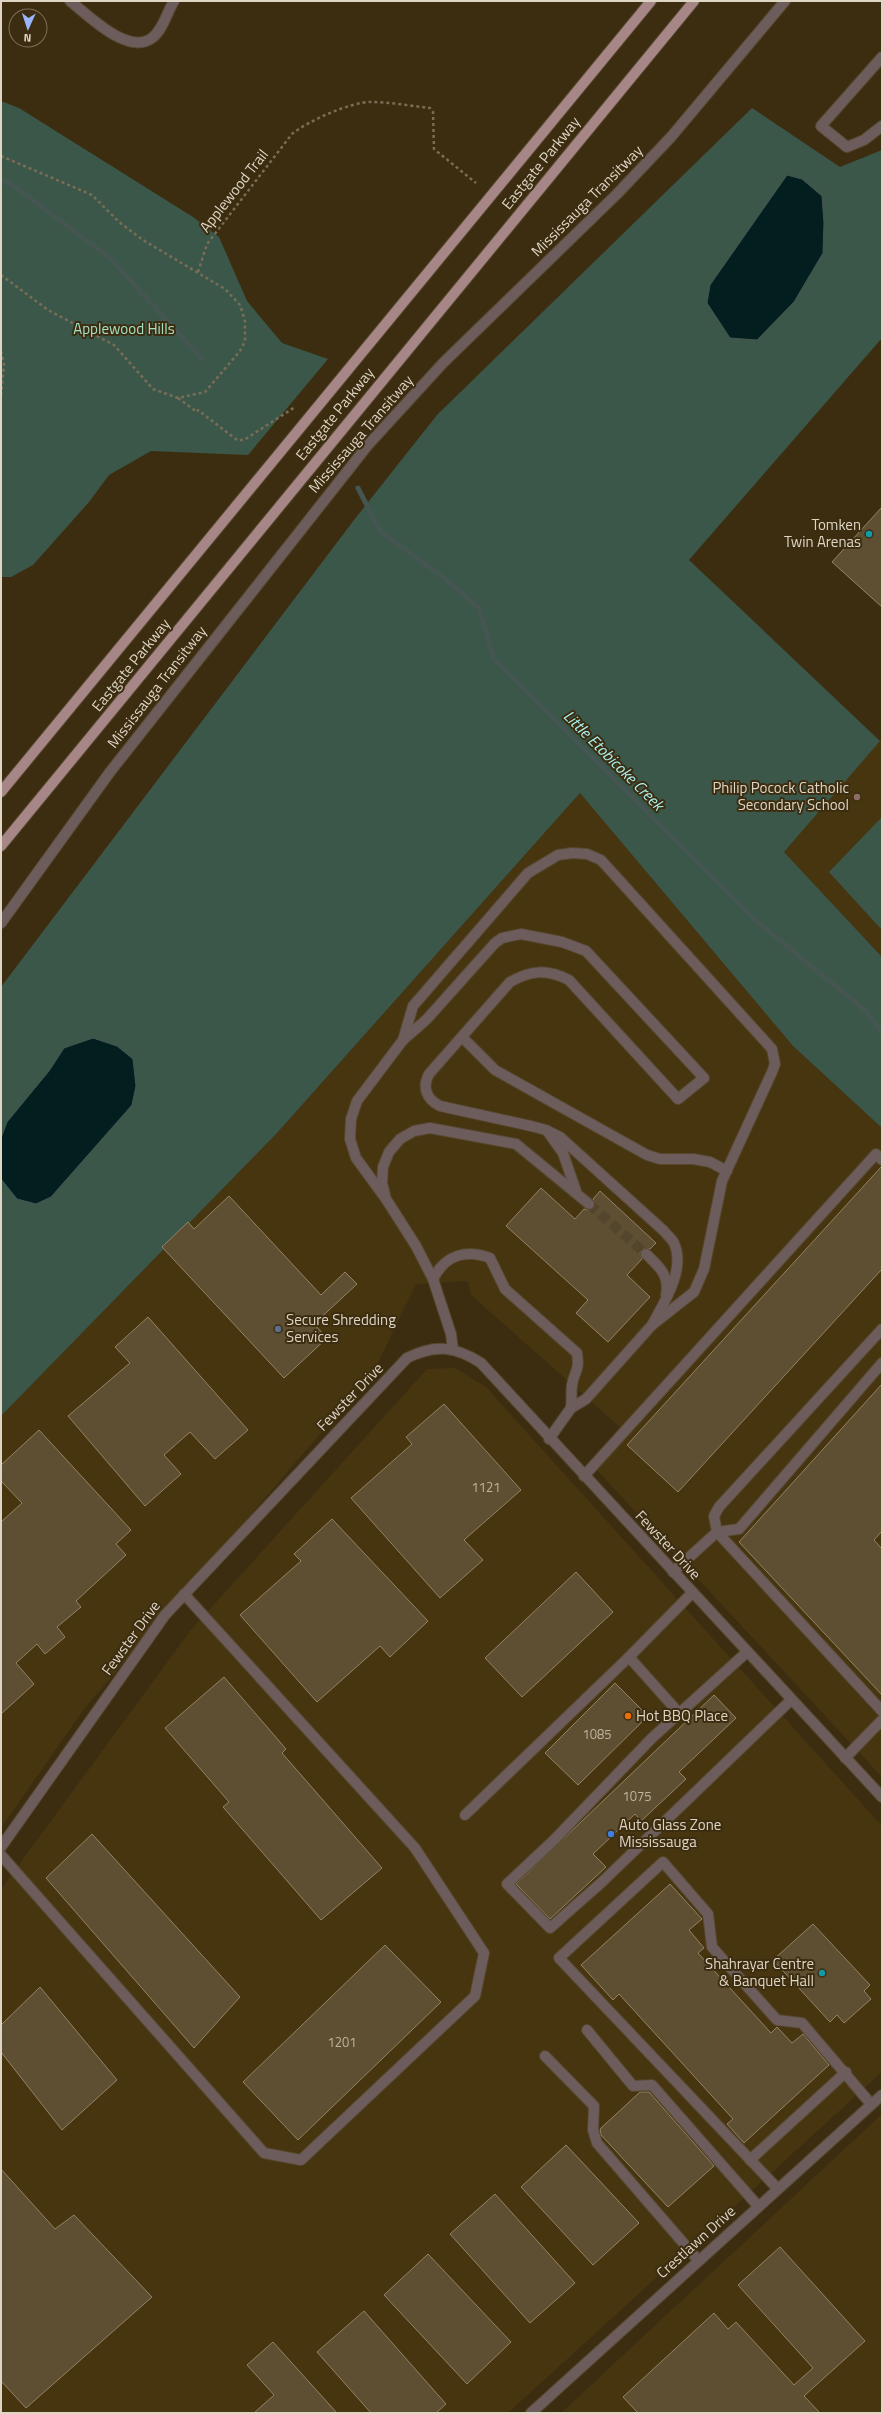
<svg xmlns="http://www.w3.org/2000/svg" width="883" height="2414" viewBox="0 0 883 2414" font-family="'Titillium Web',sans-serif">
  <rect width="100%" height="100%" fill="#3c2d11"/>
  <g fill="#473510">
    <path d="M882,738V957L784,852Z"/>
    <path d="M580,793L793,1046L882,1128V1777L594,1467L620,1427L471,1295L468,1281L416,1284L374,1371L84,1709L1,1828V1416L277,1133Z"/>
    <path d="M455,1368L486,1387L882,1826V2072L508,2413H1V1889L190,1631L427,1369Z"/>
    <path d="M882,2114V2413H561Z"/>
  </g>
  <g fill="#3b574a">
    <path d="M1,101L19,108L193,217L219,237L247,301L282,343L328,359L248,455L151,451L109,475L89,502L33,565L11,577H1Z"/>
    <path d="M752,108L840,167L882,150V338L689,560L880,741L784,852L882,957V1128L793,1046L580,793L277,1133L1,1416V987L354,520L437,415Z"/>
    <path d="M882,817V929H881L829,872Z"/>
  </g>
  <g fill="#031e1f" stroke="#455551">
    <path d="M787,175L802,179L822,196L824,223L823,253L794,302L757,340L730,338L707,303L710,285Z"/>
    <path d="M93,1038L117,1046L133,1059L136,1086L132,1105L51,1197L36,1204L17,1199L1,1179V1138L7,1122L49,1071L64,1048Z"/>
  </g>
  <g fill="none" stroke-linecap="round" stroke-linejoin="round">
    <g stroke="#455551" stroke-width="5">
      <path d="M1,179L14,186L110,258L202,359"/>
      <path d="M358,488L380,531L444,578L479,608L494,659L753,918L867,1012L882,1033"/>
    </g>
  </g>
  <g fill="#5e4f32" stroke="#948364">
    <path d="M882,507V607L832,562Z"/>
    <path d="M882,1166V1269L678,1492L627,1445Z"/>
    <path d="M541,1188L575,1219L584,1209L588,1210L594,1208L595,1205L593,1199L600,1191L656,1243L650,1249H642L640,1253L642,1259L627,1275L650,1297L608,1342L576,1313L588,1300L506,1226Z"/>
    <path d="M229,1196L321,1295L345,1272L357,1284L314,1324L327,1338L284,1378L162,1247L188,1222L194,1229Z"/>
    <path d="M148,1317L248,1430L215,1459L190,1432L164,1455L181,1474L145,1506L68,1416L130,1363L115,1347Z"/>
    <path d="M882,1384V1531L874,1540L882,1549V1695L739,1542Z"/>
    <path d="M444,1404L521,1490L464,1540L483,1560L440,1598L351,1498L412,1444L406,1437Z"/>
    <path d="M39,1430L131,1530L116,1544L126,1555L76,1601L81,1607L57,1627L65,1637L45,1654L37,1644L16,1663L34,1684L1,1714V1522L22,1503L1,1481V1465Z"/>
    <path d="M332,1519L428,1621L390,1657L380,1646L317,1702L240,1615L301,1561L294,1554Z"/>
    <path d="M576,1572L613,1612L522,1697L485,1658Z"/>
    <path d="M224,1677L286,1749L282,1753L382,1868L321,1920L223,1807L229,1802L165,1728Z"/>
    <path d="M615,1683L648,1716L578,1785L545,1753Z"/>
    <path d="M714,1695L736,1718L679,1772L686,1779L641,1821L635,1814L593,1854L606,1867L550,1919L516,1884Z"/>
    <path d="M92,1834L240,1997L194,2048L46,1878Z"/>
    <path d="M670,1884L702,1919L689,1930L704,1948L698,1953L771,2033L777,2027L792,2043L803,2034L829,2065L744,2143L727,2124L733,2119L619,1994L613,2000L581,1965Z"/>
    <path d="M813,1924L870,1985L864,1991L871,1999L844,2023L837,2015L830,2022L773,1960Z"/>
    <path d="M385,1945L441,2002L298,2140L243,2082Z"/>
    <path d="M40,1987L117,2080L62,2130L1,2052V2025Z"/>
    <path d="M640,2092H649L714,2166L668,2207L601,2135L600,2129Z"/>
    <path d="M566,2145L639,2223L593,2265L521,2187Z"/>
    <path d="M1,2169L55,2229L74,2215L152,2297L26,2408L1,2381Z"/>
    <path d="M495,2194L575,2283L530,2323L450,2234Z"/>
    <path d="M780,2247L865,2341L804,2396L820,2413H638L623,2397L714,2313L728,2329L736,2322L794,2385L813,2368L738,2285Z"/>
    <path d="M428,2254L511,2342L467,2384L384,2295Z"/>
    <path d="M364,2311L446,2404L436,2413H371L317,2352Z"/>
    <path d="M273,2342L337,2413H254L274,2395L247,2365Z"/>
  </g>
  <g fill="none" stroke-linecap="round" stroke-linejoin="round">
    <path stroke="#54462c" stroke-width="10" stroke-dasharray="10 5" stroke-linecap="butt" d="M589,1204L646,1254"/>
    <g stroke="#56482e" stroke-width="12">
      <g id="minor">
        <path d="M70,1C88,15 128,56 152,38C163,30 167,12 174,1"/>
        <path d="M882,57L821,126L847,147L864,140L882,126"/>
        <path d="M1,923L110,772L368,445L443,363L617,194L671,137L785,1"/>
        <path d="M462,1037L495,1070L647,1155L660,1159H693L710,1162L727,1171"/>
        <path d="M403,1040L413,1006L528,873L558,855L572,853L587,854L601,860L772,1049L775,1064L772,1072L722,1181L704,1269L694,1292L652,1325L586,1399L571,1408L549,1439"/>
        <path d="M548,1132L563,1153L576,1191"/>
        <path d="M385,1195L382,1183L383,1167L389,1152L400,1139L414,1131L430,1128L516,1144L589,1204"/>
        <path d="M646,1254C659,1266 670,1276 666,1295"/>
        <path d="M433,1279C445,1255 466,1249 490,1258L505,1289L577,1353C580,1372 574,1371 572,1385C571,1392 572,1401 571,1408"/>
        <path d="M882,1329L719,1507L714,1516L717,1532L882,1711"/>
        <path d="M453,1350L451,1334L433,1279L416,1246L386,1199L356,1158L350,1139L351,1119L357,1101L403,1040L426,1020L495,943L502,938L521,934L562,942L586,951L704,1078L678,1099L569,980C547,969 531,970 510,982L429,1074C422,1087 426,1099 440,1106L531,1126L546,1130L560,1137L664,1231C667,1235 672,1239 674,1243C686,1269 664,1303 652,1325"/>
        <path d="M584,1476L876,1154L882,1160"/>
        <path d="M673,1572L717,1532L739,1529L882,1363"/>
        <path d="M747,1652L652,1738L553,1841L507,1884L550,1928L602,1882L791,1700"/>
        <path d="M679,1713L629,1657L692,1593"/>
        <path d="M845,1758L882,1720"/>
        <path d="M465,1815L629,1657"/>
        <path d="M1,1847L165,1615L407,1358C435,1344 455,1346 481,1363L882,1797"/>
        <path d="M1,1855L264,2153L301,2160L475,1996L484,1953L415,1848L184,1594"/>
        <path d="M587,2030L633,2086L652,2085L758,2206"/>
        <path d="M545,2056L594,2106L593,2130L597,2143L698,2260"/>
        <path d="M750,2160L846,2072"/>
        <path d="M777,2188L559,1958L663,1862L708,1914L712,1947L777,2020L802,2023L871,2104"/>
        <path d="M531,2413L882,2095"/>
      </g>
    </g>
    <g stroke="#56482e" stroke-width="12">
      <g id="major">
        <path d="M1,792L651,1"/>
        <path d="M1,846L694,1"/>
      </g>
    </g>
    <g stroke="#796d55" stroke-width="2.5" stroke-dasharray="3 3" stroke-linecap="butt">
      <path d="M1,156L92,195L119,222L143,240L225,289L240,305L245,321V341L240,351L205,392L178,398L153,389L114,345L48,310L1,275"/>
      <path d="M198,272L207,244L292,134C308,121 350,102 371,102C390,102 411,106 430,108L433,112L434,149L476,183"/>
      <path d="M1,351L4,364L1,397"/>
      <path d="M178,398L197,412L198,410L237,440H244L295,407"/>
    </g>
    <use href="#minor" stroke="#6c5c5c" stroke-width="10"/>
    <use href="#major" stroke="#a78687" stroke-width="10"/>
  </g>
  <g fill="#0f9aa8" stroke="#3c2d11" stroke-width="1.5">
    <circle cx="869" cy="534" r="4"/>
    <circle cx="822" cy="1973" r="4"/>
  </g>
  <circle fill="#8d6e63" stroke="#3c2d11" stroke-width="1.5" cx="857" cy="797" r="4"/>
  <circle fill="#5c6f8a" stroke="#3c2d11" stroke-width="1.5" cx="278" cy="1329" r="4"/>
  <circle fill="#e8710a" stroke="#3c2d11" stroke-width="1.5" cx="628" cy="1716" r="4"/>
  <circle fill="#3f7fe0" stroke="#3c2d11" stroke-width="1.5" cx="611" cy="1834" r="4"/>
  <g text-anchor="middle" stroke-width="4" stroke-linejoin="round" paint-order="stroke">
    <g font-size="13" fill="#beb4a0">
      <text x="486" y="1492">1121</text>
      <text x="597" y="1739">1085</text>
      <text x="637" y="1801">1075</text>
      <text x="342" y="2047">1201</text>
    </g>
    <g font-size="15" fill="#ded5c5" stroke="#3c2d11">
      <text transform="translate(541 163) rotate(-51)" y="5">Eastgate Parkway</text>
      <text transform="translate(234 191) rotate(-52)" y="5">Applewood Trail</text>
      <text transform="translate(587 201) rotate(-45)" y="5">Mississauga Transitway</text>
      <text transform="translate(335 414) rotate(-51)" y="5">Eastgate Parkway</text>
      <text transform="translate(361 434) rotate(-49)" y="5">Mississauga Transitway</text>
      <text transform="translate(131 665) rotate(-51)" y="5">Eastgate Parkway</text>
      <text transform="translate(157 687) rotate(-52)" y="5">Mississauga Transitway</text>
      <text transform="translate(350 1397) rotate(-46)" y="5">Fewster Drive</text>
      <text transform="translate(668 1545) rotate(47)" y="5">Fewster Drive</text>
      <text transform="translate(131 1638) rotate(-54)" y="5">Fewster Drive</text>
      <text transform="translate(696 2242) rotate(-42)" y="5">Crestlawn Drive</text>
    </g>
    <g font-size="15" fill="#a5e0c4" stroke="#3c2d11">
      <text x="124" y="334">Applewood Hills</text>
    </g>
    <g font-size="15" fill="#ded5c5" stroke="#3c2d11" text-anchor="end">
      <text x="861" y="530">Tomken<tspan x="861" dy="17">Twin Arenas</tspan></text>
      <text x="849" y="793">Philip Pocock Catholic<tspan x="849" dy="17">Secondary School</tspan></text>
      <text x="286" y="1325" text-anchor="start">Secure Shredding<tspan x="286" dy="17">Services</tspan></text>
      <text x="636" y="1721" text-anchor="start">Hot BBQ Place</text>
      <text x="619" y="1830" text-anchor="start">Auto Glass Zone<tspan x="619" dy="17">Mississauga</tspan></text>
      <text x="814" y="1969">Shahrayar Centre<tspan x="814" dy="17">&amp; Banquet Hall</tspan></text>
    </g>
    <g font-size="16" font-style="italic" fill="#a9f2f3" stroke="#3c2d11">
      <text transform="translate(614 760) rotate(45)" y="6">Little Etobicoke Creek</text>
    </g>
  </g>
  <rect width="883" height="2414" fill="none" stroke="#ded5c5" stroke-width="4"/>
  <g transform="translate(28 28) rotate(183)"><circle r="19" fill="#3c2d11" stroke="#7d7059"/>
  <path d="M0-3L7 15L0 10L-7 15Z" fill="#9ab5fd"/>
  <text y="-6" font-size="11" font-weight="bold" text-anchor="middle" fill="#ded5c5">N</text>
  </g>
</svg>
